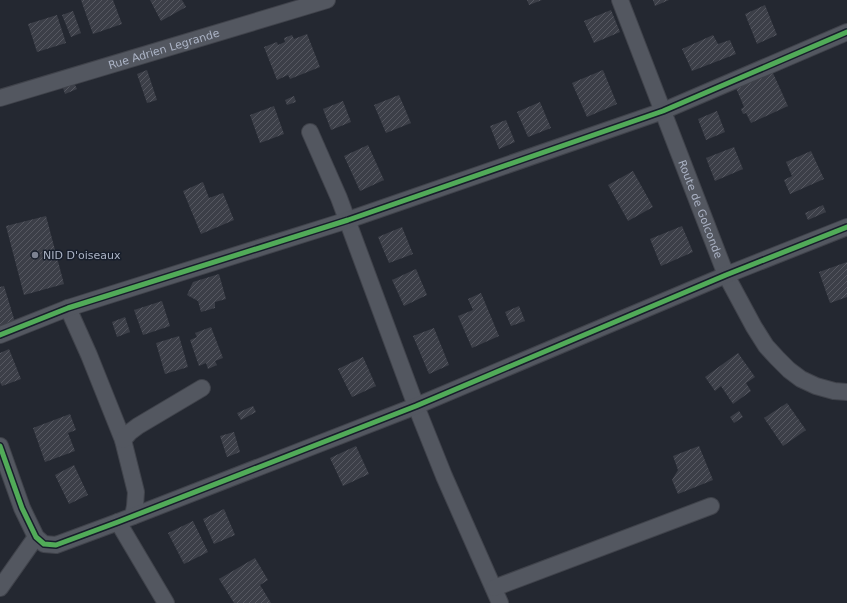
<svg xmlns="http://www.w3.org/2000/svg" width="847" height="603" viewBox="0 0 847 603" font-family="'DejaVu Sans',sans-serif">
  <defs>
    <pattern id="building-hatch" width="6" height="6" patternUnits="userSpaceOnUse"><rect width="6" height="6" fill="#3c3f48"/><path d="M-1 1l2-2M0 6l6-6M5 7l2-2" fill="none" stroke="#565861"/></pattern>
  </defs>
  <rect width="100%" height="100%" fill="#242831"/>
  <g fill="url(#building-hatch)">
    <path d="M81,0H113L122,24L93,34Z"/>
    <path d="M150,0H182L186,7L161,21Z"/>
    <path d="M527,0H542L529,5Z"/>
    <path d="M653,0H669L655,6Z"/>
    <path d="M765,5L777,35L757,44L745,14Z"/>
    <path d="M611,10L620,32L594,43L584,21Z"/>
    <path d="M73,11L81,33L71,37L62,15Z"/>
    <path d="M57,15L66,43L37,52L28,24Z"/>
    <path d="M307,34L320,67L290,79L288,75L277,80L264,47L277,42L278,45L285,42L284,38L292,35L294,39Z"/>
    <path d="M713,35L718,44L730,40L736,54L692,71L682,49Z"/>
    <path d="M147,70L157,100L147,103L137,74Z"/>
    <path d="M603,70L617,104L587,117L572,83Z"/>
    <path d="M772,71L788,106L751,123L746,113L743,114L741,109L744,107L736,88Z"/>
    <path d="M74,83L77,89L65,94L63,88Z"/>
    <path d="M399,95L411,123L386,133L374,105Z"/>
    <path d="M294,96L296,102L287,105L285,100Z"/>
    <path d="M343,101L351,122L331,130L323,109Z"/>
    <path d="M540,102L551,128L528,137L517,112Z"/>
    <path d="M274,106L284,134L260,143L250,115Z"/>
    <path d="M717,111L725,132L706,140L698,119Z"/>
    <path d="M506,120L515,142L499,149L490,126Z"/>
    <path d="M368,145L384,180L360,191L344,156Z"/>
    <path d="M734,147L743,169L715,181L706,158Z"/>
    <path d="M811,151L824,179L790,194L784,180L792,176L786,162Z"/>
    <path d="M633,171L653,207L628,221L608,185Z"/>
    <path d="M203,182L209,198L223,193L234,220L201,234L183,191Z"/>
    <path d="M823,205L826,212L808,220L805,213Z"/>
    <path d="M46,216L64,284L24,295L6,226Z"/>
    <path d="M682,226L693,252L661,266L650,239Z"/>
    <path d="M402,227L413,254L389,263L378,237Z"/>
    <path d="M847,262V297L830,303L819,272Z"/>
    <path d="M416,269L427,295L404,306L392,280Z"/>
    <path d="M219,274L226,299L215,302V308L201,312L198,301L187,295L193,282Z"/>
    <path d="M4,286L15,322L0,327V287Z"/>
    <path d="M481,293L499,336L472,348L458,316L473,310L468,299Z"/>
    <path d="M162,301L170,326L143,335L134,310Z"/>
    <path d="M519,306L525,321L511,326L505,312Z"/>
    <path d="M125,317L130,332L117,337L112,322Z"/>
    <path d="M211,327L223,358L215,361L217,365L208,369L206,363L199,366L190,340L197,337L195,333Z"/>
    <path d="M434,328L449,365L429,374L413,336Z"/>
    <path d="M179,336L188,367L165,374L156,343Z"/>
    <path d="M9,349L21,379L2,386L0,382V353Z"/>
    <path d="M738,353L755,377L746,383L751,391L733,404L721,386L715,391L705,377Z"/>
    <path d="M363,357L376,386L352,397L338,369Z"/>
    <path d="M787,403L806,430L783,446L764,418Z"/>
    <path d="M253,406L256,412L241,420L237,413Z"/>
    <path d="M739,411L743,417L734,423L730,417Z"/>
    <path d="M70,414L76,430L68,433L75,451L45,462L33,428Z"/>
    <path d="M234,432L240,452L227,457L220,436Z"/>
    <path d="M356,446L369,474L343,486L330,458Z"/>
    <path d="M699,446L713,480L678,494L672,480L678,470L673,456Z"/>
    <path d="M74,465L88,495L69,504L55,475Z"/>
    <path d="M224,509L235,535L214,544L203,519Z"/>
    <path d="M193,521L208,552L184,564L168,533Z"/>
    <path d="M255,558L268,580L260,585L271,603H234L219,579Z"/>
  </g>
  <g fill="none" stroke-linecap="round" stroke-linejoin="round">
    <g stroke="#40434b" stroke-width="18">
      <g id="minor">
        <path id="s1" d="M620,0L726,275L754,327L766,346L777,358L789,370L801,379L816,386L834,391L847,392"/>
        <path id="s2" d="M0,98L327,0"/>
        <path d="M310,132L339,198L416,406L444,476L500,603"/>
        <path d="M68,308L89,355L123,440L136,492L135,506L133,516"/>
        <path d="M0,335L68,308L348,220L663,111L847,32"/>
        <path d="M123,440L130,432L138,426L202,388"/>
        <path d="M0,446L22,508L36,537L44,544L56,545L118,522L416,406L726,275L847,227"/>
        <path d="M118,522L166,603"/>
        <path d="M0,588L36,537"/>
        <path d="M494,588L711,506"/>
      </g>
    </g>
    <use href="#minor" stroke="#535760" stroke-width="16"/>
    <g stroke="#171e2b" stroke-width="8">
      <g id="cycleway">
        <path d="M0,335L68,308L348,220L663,111L847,32"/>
        <path d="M0,446L22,508L36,537L44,544L56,545L118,522L416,406L726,275L847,227"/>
      </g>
    </g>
    <use href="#cycleway" stroke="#51ab58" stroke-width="5"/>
  </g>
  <circle fill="#7c8291" stroke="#171e2b" stroke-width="1.5" cx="35" cy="255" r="4"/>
  <g text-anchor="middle" stroke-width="3" stroke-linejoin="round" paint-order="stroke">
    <g font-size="11" fill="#abb3c5" stroke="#171e2b">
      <text dy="4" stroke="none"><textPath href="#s2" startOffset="171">Rue Adrien Legrande</textPath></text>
      <text dy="4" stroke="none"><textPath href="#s1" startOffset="224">Route de Golconde</textPath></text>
    </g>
    <g font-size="11" fill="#abb3c5" stroke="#171e2b" text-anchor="start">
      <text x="43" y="259">NID D'oiseaux</text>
    </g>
  </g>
</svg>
